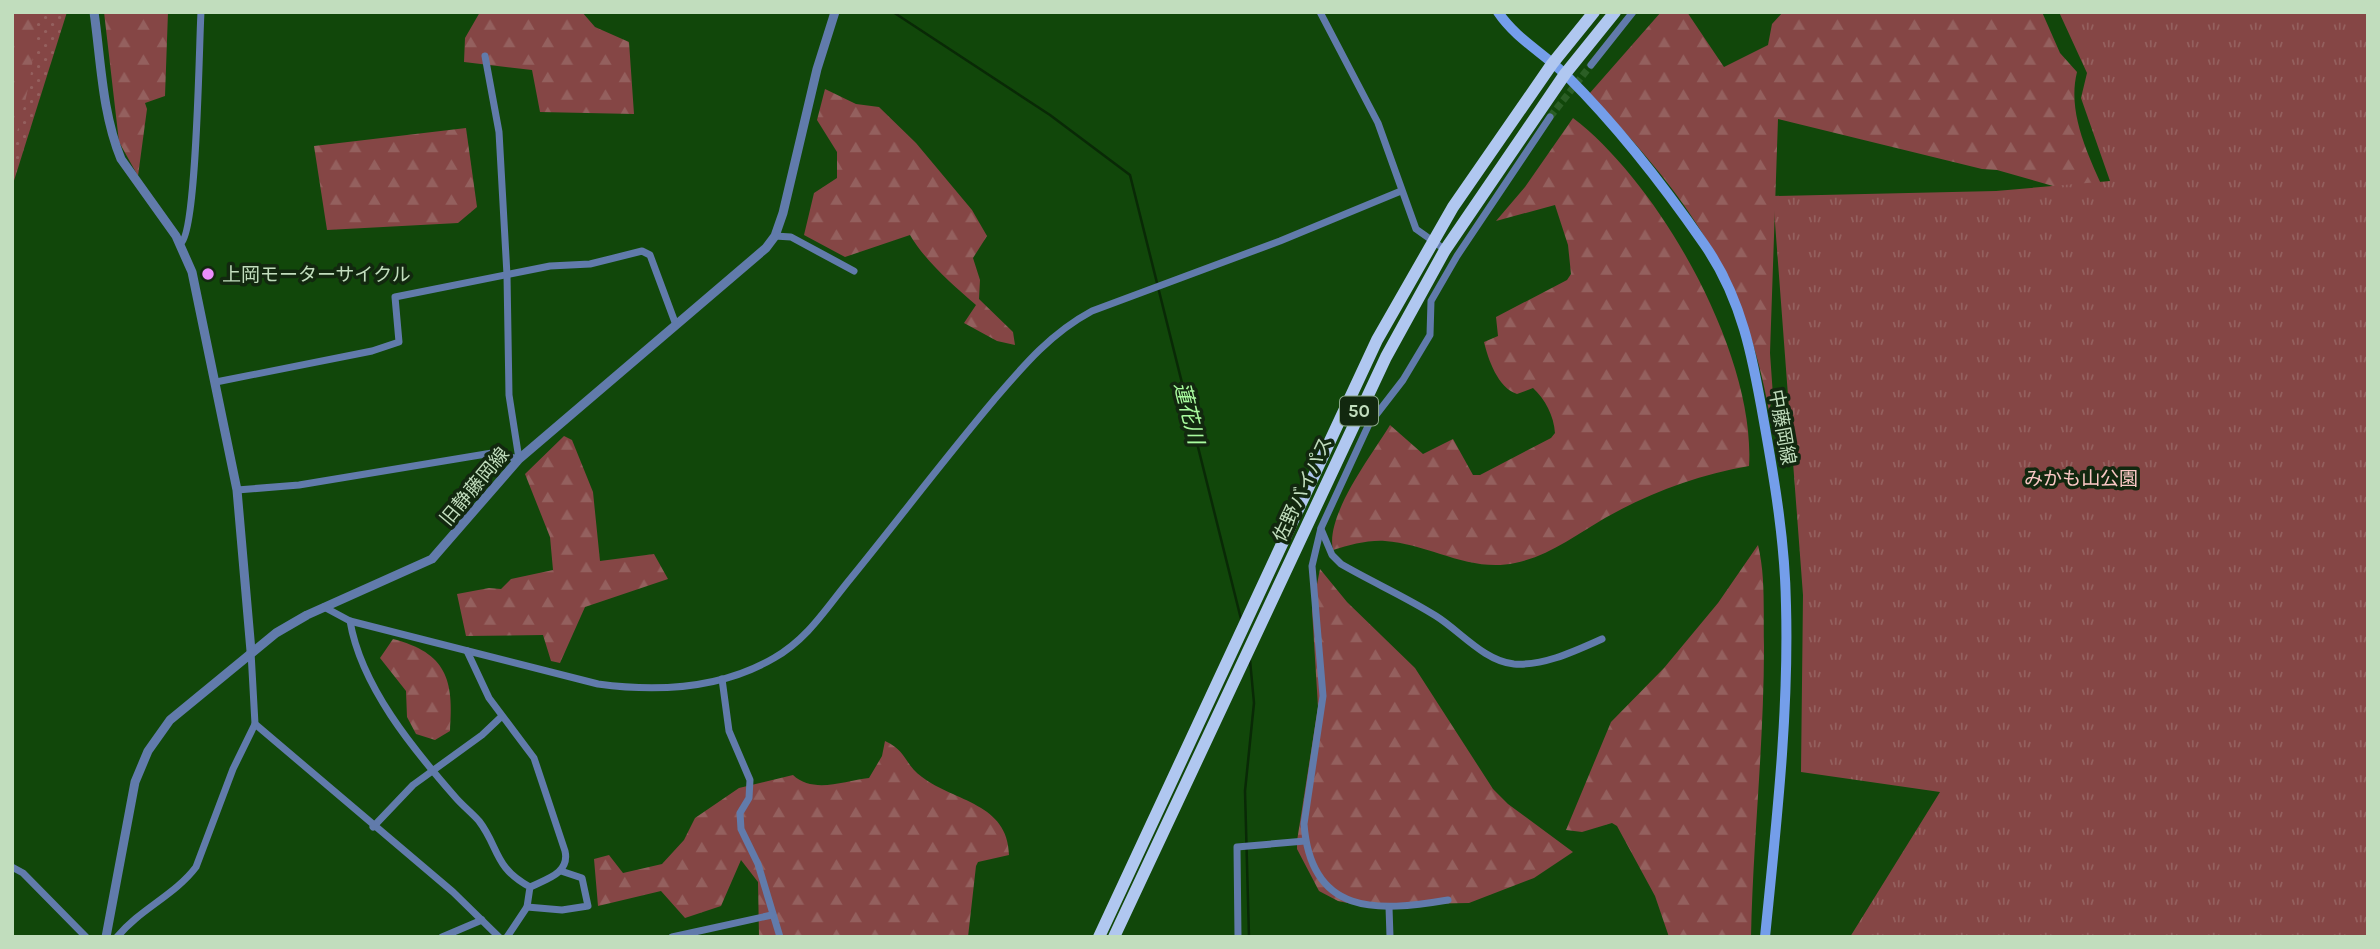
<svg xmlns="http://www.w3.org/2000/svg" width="2380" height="949" viewBox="0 0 2380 949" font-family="Karla,'Noto Sans JP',sans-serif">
  <defs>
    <pattern id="grass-dots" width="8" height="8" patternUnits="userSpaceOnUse" patternTransform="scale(1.75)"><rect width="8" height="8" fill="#854645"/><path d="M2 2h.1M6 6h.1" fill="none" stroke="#94605e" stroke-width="1.8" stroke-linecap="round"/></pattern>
    <pattern id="forest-firs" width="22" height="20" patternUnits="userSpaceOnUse" patternTransform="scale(1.75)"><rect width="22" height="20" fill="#854645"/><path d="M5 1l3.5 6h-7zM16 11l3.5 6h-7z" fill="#94605e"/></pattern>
    <pattern id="park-tufts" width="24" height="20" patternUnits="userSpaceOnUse" patternTransform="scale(1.75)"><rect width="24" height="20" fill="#854645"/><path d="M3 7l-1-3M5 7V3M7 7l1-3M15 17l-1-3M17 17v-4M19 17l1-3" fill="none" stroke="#94605e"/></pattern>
  </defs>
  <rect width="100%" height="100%" fill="#11470a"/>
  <path fill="url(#grass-dots)" d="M12,12H67L12,187Z"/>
  <g fill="url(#forest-firs)">
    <path d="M12,12H34C37,61 26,102 12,149Z"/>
    <path d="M104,12H168L165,96L145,103L147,109L138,176L119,142Z"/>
    <path d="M480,12H582L595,27L629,42L634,114L540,112L532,70L464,62L465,38Z"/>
    <path d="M1661,12H1687L1724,67L1768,45L1772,24L1783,12H2042L2060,53L2077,72C2066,116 2092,162 2109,202L1997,170L1982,169L1778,119L1770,353L1773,396L1769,411C1745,275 1684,192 1589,94Z"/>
    <path d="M825,89L856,104L879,107L916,143L972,210L987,236L973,258L980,280L979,299L1013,332L1015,345L997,341L964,323L976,305C953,285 926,262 910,235L845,257L804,235L814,193L837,178V152L817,120Z"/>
    <path d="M1573,118C1660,184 1756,355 1749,466C1698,475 1651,492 1605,518C1576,535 1549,556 1515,563C1470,573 1429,544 1385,541C1367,540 1350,545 1333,550C1325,515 1372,455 1390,425L1423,454L1453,439L1473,475H1480L1551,438L1555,433C1554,416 1545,399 1533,388L1517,394C1498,388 1488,359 1484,342L1498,336L1496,317L1567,280L1571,274L1568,245L1555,205L1496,221L1525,187Z"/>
    <path d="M466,128L477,207L458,223L327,230L314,146Z"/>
    <path d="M564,436L572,440L593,492L600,561L654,554L668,579L585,607L560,663L551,661L543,635L466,636L457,594L489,588L501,589L511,579L553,570L550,537L525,474Z"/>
    <path d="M1758,545C1766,578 1763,613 1764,647C1764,744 1753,840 1751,937H1669L1655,896L1617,826L1612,823L1582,832L1566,830L1611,722L1664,668L1718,603Z"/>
    <path d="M1320,569L1347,602L1415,668L1493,789L1508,804L1573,852L1534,878L1469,903L1357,905L1338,901L1319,891L1297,849V841L1318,707L1312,610Z"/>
    <path d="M393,639C447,653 454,680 450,731L435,740L416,734L407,717L406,691L380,658Z"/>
    <path d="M885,741C907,751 904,764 922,777C955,802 1008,803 1009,855L978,862L976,866L968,937H759L758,882L741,860L721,906L685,918L661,891L598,906L594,859L609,855L623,873L662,864L684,840L695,818L739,788L793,775C813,794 844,781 869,778L882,756Z"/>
  </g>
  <path fill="url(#park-tufts)" d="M2059,12H2368V937H1850L1940,792L1801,772L1803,595L1773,196L1996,191L2110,181L2081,98L2087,73Z"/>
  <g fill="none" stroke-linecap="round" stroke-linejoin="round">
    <g stroke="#092906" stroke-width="2.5">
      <path d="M893,12L1050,115L1130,175L1241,619"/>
      <path d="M1249,937L1245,791L1254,703L1250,660"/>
    </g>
    <path stroke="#2b5e25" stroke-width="7" stroke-dasharray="7 3.5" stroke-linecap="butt" d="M1550,117L1591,65"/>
    <g stroke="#617bab" stroke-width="7">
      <path d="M1320,12L1378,123L1416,229L1447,251"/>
      <path d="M1591,65L1633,12"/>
      <path d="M775,236L791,237L854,271"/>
      <path d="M181,243C197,231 199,44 201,12"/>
      <path d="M216,382L372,351L399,342L395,297L550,266L590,264L642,251L650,255L676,325"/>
      <path d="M237,490L299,485L492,453L519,459L509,395L507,275L499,132L485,56"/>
      <path d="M1321,529L1332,555L1341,564C1372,582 1406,597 1436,616C1460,631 1484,661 1514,664C1544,666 1575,651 1602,639"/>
      <path d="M324,607L350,621L598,684C657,692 721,689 774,658C808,639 827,607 851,578C899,519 945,458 994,400C1024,365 1051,333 1092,311L1280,241L1401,191"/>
      <path d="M350,621C361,686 413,749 456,798C463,806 472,813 479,821C499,847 494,868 530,887L527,907"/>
      <path d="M467,651L489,698L534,758L565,851C570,873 547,879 530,887"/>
      <path d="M251,652L255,724L453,892L499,937"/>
      <path d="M722,679L729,731L750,780L749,798L740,813L741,829L758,864L780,937"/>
      <path d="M373,827L413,785L482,735L501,717"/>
      <path d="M12,867L23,873L86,937"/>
      <path d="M1448,900C1377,912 1311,916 1304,824L1323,696L1312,566L1321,528L1369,424L1403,380L1430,335L1431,301L1457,256L1550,117"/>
      <path d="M1389,907L1390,937"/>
      <path d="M117,937C140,909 175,895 196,867L233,769L255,724"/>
      <path d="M442,937L482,920"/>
      <path d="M507,937L527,907L562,910L588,906L582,878L561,871"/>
      <path d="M672,937L772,915"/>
      <path d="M1238,937L1237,847L1305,841"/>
    </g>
    <g stroke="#617bab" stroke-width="9">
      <path d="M94,12C101,61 102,113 121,159L176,236L192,272L237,490L251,651"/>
      <path d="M106,937L135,782L148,751L170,720L276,633L307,615L432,559L519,459L766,248L775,236L783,213L817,69L835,12"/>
    </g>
    <path stroke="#749eea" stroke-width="10" d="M1498,12C1516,39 1545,54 1567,76C1617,126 1664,186 1704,244C1742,298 1753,359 1764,422C1775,483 1785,543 1786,605C1789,715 1776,827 1765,937"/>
    <g stroke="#b0c7f0" stroke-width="12">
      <path d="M1099,937L1377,340L1453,207L1552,64L1594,12"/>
      <path d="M1114,937L1386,357L1445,250L1565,74L1615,12"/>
    </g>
  </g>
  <circle fill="#eb8dfb" stroke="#12280f" stroke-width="2.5" cx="208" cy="274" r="7"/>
  <g text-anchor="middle" stroke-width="7" stroke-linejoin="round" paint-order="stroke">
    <rect fill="#12280f" stroke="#8ca789" stroke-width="2" x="1340" y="396.5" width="38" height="29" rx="5"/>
    <g font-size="18" font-weight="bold" fill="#c1ddbd">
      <text x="1359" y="417">50</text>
    </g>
    <g font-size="19" fill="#c1ddbd" stroke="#12280f" text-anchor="start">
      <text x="222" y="281">上岡モーターサイクル</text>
    </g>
    <g font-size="19" fill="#c1ddbd" stroke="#12280f">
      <text transform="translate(1783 427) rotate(80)" y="7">中藤岡線</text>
      <text transform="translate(474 486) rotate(-50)" y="7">旧静藤岡線</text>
      <text transform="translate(1302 489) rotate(-65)" y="7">佐野バイパス</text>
    </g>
    <g font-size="19" fill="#fbc8c5" stroke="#12280f">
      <text x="2081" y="485">みかも山公園</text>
    </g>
    <g font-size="21" font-style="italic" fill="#a9fc9f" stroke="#12280f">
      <text transform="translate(1189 413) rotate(76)" y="7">蓮花川</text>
    </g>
  </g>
  <rect width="2380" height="949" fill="none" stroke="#c1ddbd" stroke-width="28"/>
</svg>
